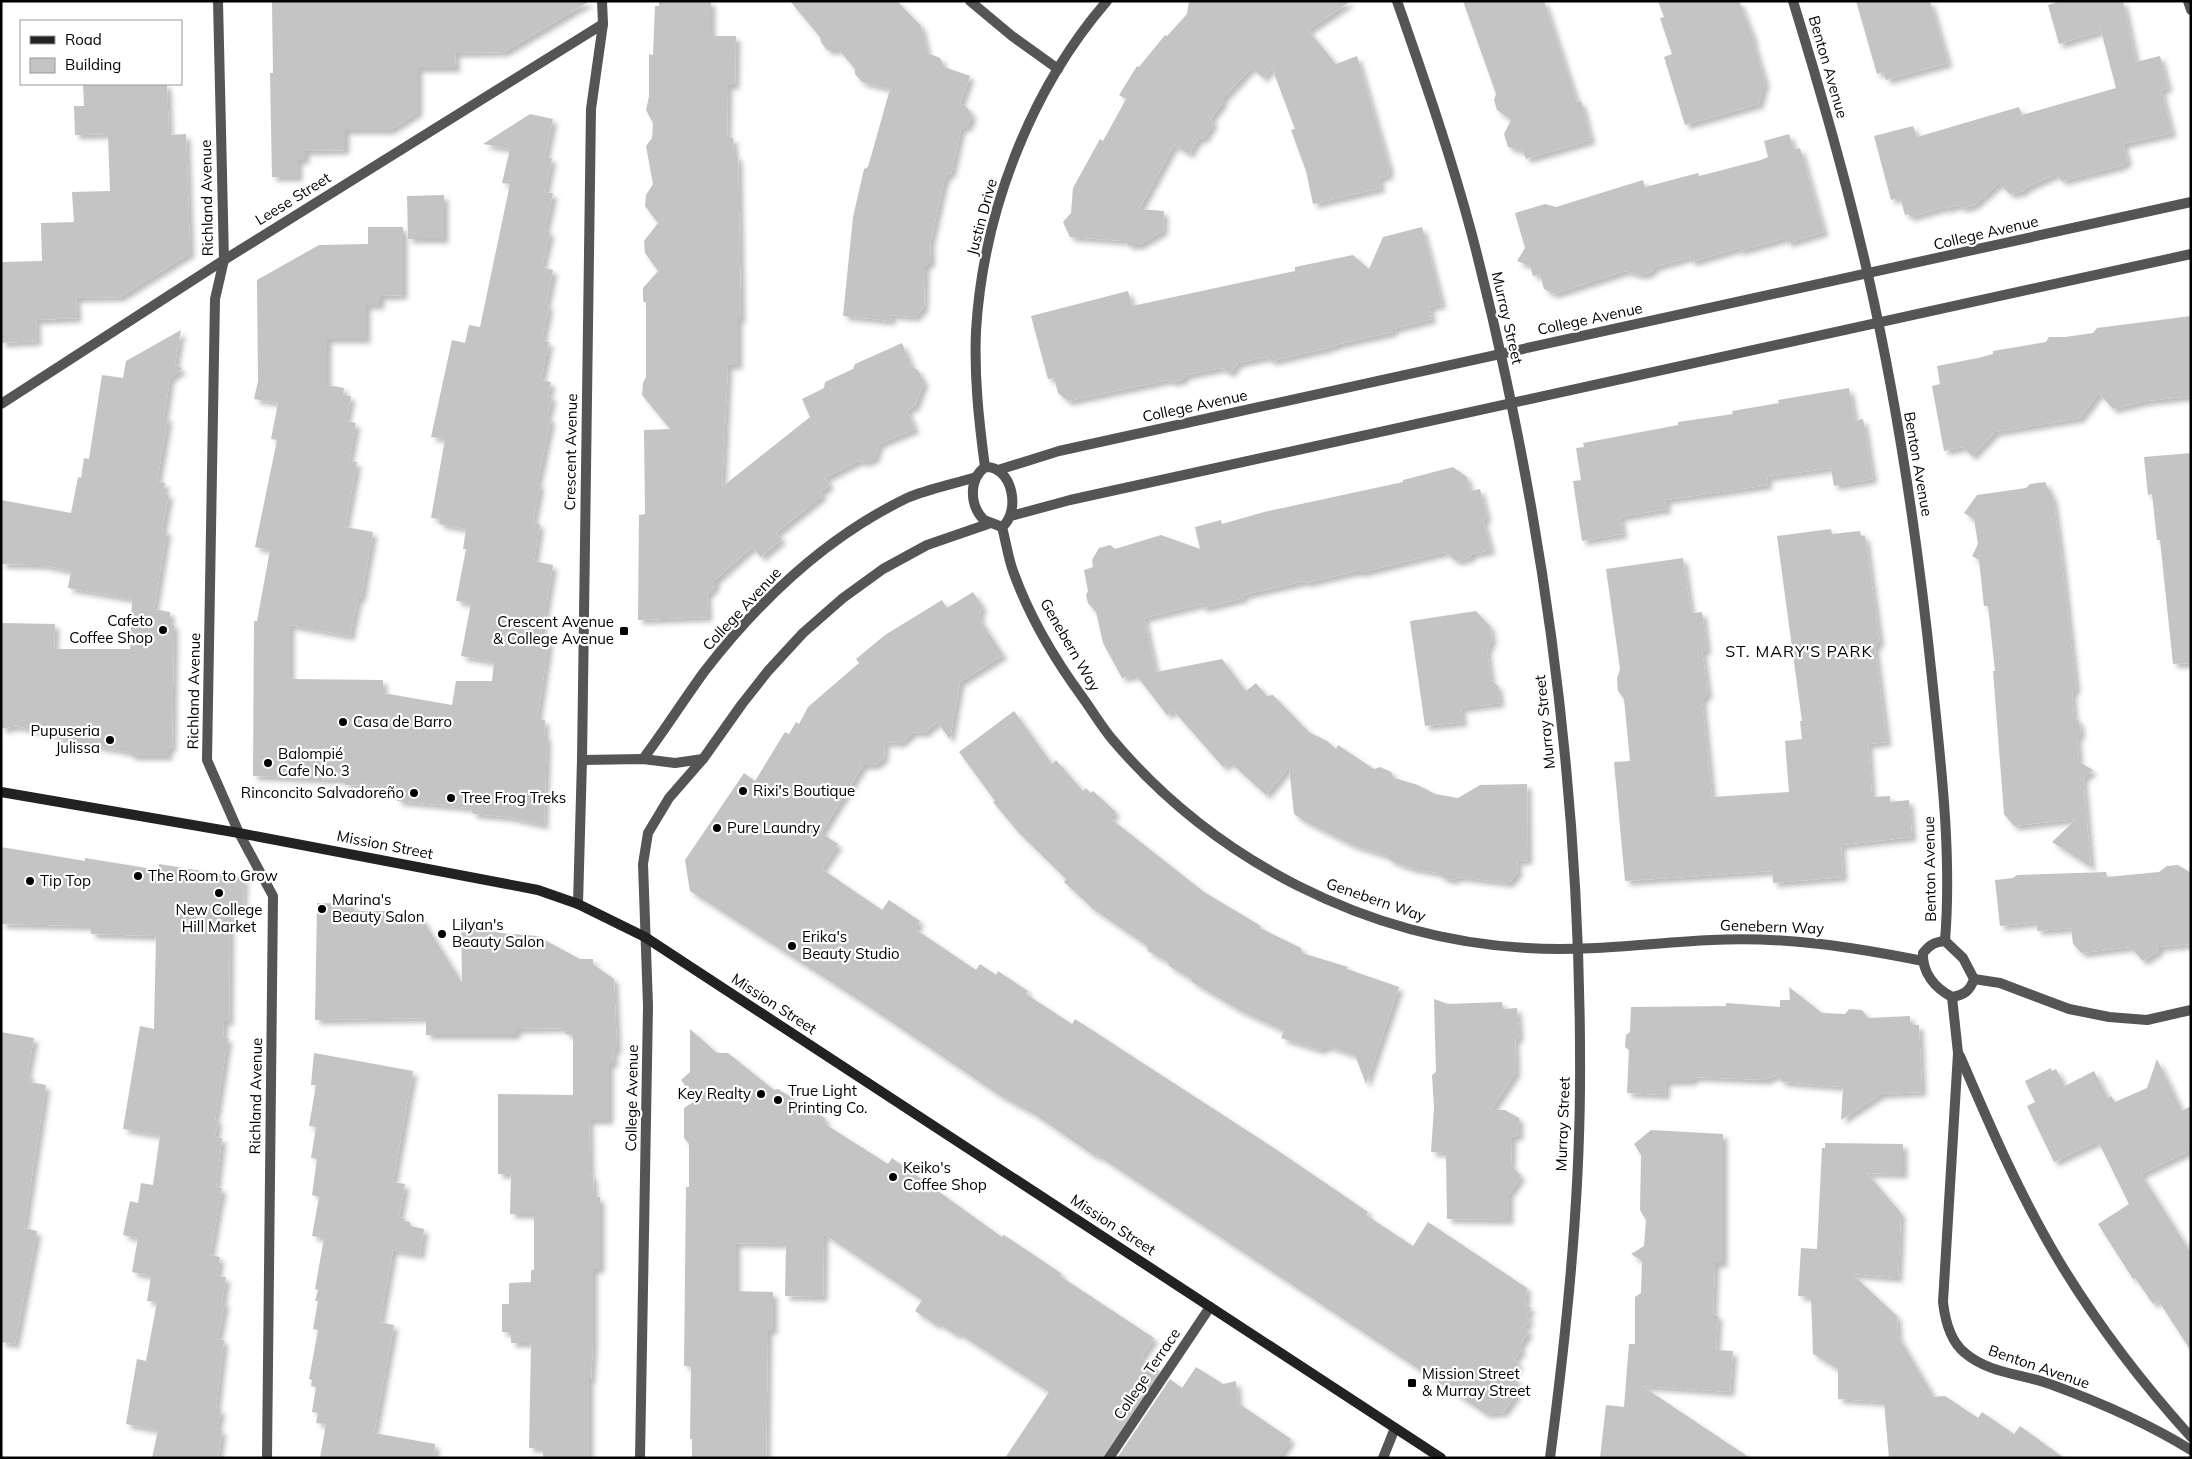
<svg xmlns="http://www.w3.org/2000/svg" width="2192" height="1459" viewBox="0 0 2192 1459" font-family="Mulish,sans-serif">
  <defs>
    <filter id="shadow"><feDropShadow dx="4.5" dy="4.5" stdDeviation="2.5" flood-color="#0004"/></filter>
  </defs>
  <rect width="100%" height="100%" fill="#fff"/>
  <g fill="#c4c4c4" filter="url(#shadow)">
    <path d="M272,1H590L504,52L455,53L456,68H418V112L390,130H345V150L305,151V160H298V177H272L270,73H273Z"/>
    <path d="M659,1H711V36H736L735,85H728L727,138H733L734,156H738L741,319H738V365H728L722,487L810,417L802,399L824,388L825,382L853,369L855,364L902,343L912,367L918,370L924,382L915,406L907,410L915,429L879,444L875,458L866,462L858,461L825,478L830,485L820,492L823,495L776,533L782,539L761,557L752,547L715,580V586L707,595L708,617L638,620L639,515L645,514L644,430L670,429L642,395L643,383L646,377V303L643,301V288L658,271L645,253L644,241L658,223L645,206L646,195L653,184L646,146L652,138L653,123L646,110L649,96V54L653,55L655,6H659Z"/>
    <path d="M790,1H897L921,26L927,53L940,58L944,67L970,76L960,104L966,106L972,115L968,126L961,129L951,174L948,173L944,181L930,244L931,261L925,266L924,307L915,317L890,315L892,321L843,316L853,217L864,169L868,167L890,89L862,82L855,74V69L839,50H827L821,42L820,37Z"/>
    <path d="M1189,1H1351L1308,30L1336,64L1357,56L1390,170H1388L1389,175L1379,178L1381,188L1313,204L1306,171L1291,130L1295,129L1272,68L1263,78L1252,67L1222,99L1223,102L1211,118L1213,124L1204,138L1198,139L1189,154L1174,145L1139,209L1164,211L1163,231L1139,245H1128L1125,241L1070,237L1063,222L1071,213L1073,188L1100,139L1103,141L1126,99L1119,95L1137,66L1139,67L1165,35L1167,36L1187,14Z"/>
    <path d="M1463,1H1544L1577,102L1581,101L1591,140L1526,159L1523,151L1508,147L1504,134L1511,120L1497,110L1494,100L1496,94Z"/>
    <path d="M1658,1H1739L1754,40L1753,41L1765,82L1759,104L1685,125L1664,57L1672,54L1660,18L1664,17Z"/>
    <path d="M1856,1H1930L1948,63L1886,80L1884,72L1877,74Z"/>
    <path d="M2062,1H2123L2136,62L2160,56L2168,88L2161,90L2172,133L2123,144L2128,162L2123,163L2124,165L2062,181L2056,174L2025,188L2024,191L2010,194L1999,183L1974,205L1963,208L1958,205L1945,209V207L1910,217L1909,214L1905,215L1900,197L1891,200L1874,136L1913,126L1917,137L2019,107L2022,115L2116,88L2101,31L2059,44L2048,5Z"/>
    <path d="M83,84H167L169,135L186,134L190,253L120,297L76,298L77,318L36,320L37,341L1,343V262L42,261L41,223L74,222L72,192L110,191L108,134L75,135L74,106H84Z"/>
    <path d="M530,114L553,119L545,157L552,158L545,192L553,193L545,230L550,232L542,267L553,270L546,305L549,306L542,340L549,342L541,380L551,382L548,396L552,397L547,418L551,419L537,484L540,485L533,522L540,524L534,561L553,565L541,635L546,636L545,641H549L537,720H545L544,736H547L544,825L507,817L473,814L471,808L397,801V786L345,785V780L253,776L254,621H257L270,550L255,547L277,440L271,439L278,403L254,399L258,381L257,280L319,245L368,244V227H403V295L380,296V305H366V339H327V385L344,388L343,395L351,396L346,421L356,423L349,461L357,462L345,527L373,532L361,598H358L350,636L290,625V679L383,680V693L452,705L456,681H492L494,662L461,656L471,603L456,601L466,549H463L466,529L439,524L440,519L431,518L445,439L431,437L452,340L465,343L469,325L480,327L510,184L502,183L510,149L483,144Z"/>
    <path d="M1789,134L1794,150L1800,148L1824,232L1787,243L1786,238L1739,251V248L1691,262L1690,257L1654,267L1651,272L1642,275L1625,271L1554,294L1544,289L1540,274L1533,276L1530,266L1517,261L1525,248L1515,213L1545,204L1556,207L1643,180L1645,187L1649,186L1698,173L1699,176L1761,160L1768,157L1764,141Z"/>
    <path d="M444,195V239H408L407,196Z"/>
    <path d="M1422,227L1442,304L1429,307L1432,319L1393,329V332L1339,344L1328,348L1272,361L1266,357L1238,363L1230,373L1221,368L1186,375L1182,380L1172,382L1168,380L1068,401L1058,393L1054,378L1048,379L1031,316L1128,291L1132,306L1295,271V267L1353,255L1369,269L1383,237Z"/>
    <path d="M2191,316V396L2146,401L2113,409L2099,393L2080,418L1995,432L1972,456L1963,447L1944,451L1932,386L1940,384L1937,366L1978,358L1993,354V351L2046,342L2049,337H2065L2093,333L2097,328Z"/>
    <path d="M181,330L175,364L182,369L170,378L164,417L168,418L157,481L165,483L163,493L169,494L162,530H167L154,609L170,612V623L174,625L172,747L168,749V756H132L128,752L56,738V735L16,726L1,729V623L55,624L54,649H130L132,599L68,588L71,571L43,565L1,564V500L71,513L78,477L81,478L84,458L89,459L102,375L123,378L126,361Z"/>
    <path d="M1849,388L1855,421L1863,419L1873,479L1834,486L1831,468L1767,477L1768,485L1665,500L1667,509L1620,517L1623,534L1582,541L1573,481L1581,480L1576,448L1584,447L1583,443L1678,425V422L1733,414L1732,411L1779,403L1778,400Z"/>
    <path d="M2191,453V663L2173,664L2160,540H2157L2152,494L2148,495L2144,457Z"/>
    <path d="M1453,467L1467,477L1470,491L1480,489L1487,518L1483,520L1491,550L1472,554L1469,558L1456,561L1445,552L1363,572H1353L1305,583V581L1243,595L1244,598L1203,608L1201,604L1144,618L1156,672L1222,659L1246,691L1256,683L1267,696L1273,695L1309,732L1327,741L1336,749L1338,745L1374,769L1380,767L1391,772L1394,778L1418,785L1435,794L1458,798L1480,785L1527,784L1528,860L1517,861L1518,872L1509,883L1459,877L1452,880L1443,878L1438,873L1410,868L1389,860L1387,856L1352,845L1304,821L1294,814L1289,767L1266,795L1230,762L1223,767L1173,710L1167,715L1136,675L1122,678L1103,643L1096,612L1088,603L1086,595L1088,591L1084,570L1093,567L1092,560L1099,548L1110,545L1115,549L1161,535L1200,549L1195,527L1221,520L1222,524L1264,512L1403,482V480Z"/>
    <path d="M2045,482L2053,498L2062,563L2076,688L2072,693L2074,717L2079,721L2081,733L2077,737L2079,762L2093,770L2083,778L2091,867L2052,842L2076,819L2014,826L2004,814L1993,671H1995L1988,606H1984L1979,560L1972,556L1978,544L1974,519L1964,513L1977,495L2026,488L2030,484Z"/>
    <path d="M1831,529L1832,534L1860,531L1861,536H1865L1880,643H1877L1875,649L1887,742L1868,744L1872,797L1890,796V802L1909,800L1912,837L1841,845L1843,877L1773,883L1772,871L1625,881L1614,762L1630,761L1624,699L1618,691L1617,678L1620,669L1606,569L1683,558L1691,613L1702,612L1707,650L1702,651L1708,693L1702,700L1712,797L1789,792L1785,741L1802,739L1800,721H1802L1777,536Z"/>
    <path d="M973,592L982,606L979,618L1003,655L960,682L950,739L937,722L924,733L913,732L901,743L885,742L884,758L875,765H863L821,833L838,844L822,869L882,910L889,900L920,921L915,929L976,970L980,964L996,975L998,971L1028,991L1026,994L1072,1024L1075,1019L1277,1150L1368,1212L1366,1215L1413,1246L1428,1222L1527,1288L1525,1304L1531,1308L1526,1317L1530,1319L1524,1328L1529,1331L1519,1347L1522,1349L1514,1360L1519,1364L1511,1375L1517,1379L1511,1389L1517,1393L1504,1412L1486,1414L1097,1155L1096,1157L1034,1114L1002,1097L865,1004L690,891L685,860L744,773L755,781L785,732L789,734L796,722L799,724L808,707L859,663L856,659L885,635L942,600L947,608Z"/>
    <path d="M1476,611L1490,626L1492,639L1487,651L1491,680L1498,686L1500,703L1461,708L1463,722L1425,726L1410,621Z"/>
    <path d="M1014,711L1052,764L1056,760L1083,791L1086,788L1091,793L1093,791L1116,812L1110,818L1204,892L1261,926L1260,928L1301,948L1302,953L1348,967L1347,969L1399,987L1366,1084L1355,1055L1328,1046L1320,1050L1281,1038L1284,1031L1239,1010L1192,982L1191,979L1169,966L1168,962L1148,951L1147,946L1093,909L1064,882L1066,879L1018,832L993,802L995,801L959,752Z"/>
    <path d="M1,847L85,861V858L159,870V864L244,878L243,904H230L229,1021H224L223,1037L228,1038L215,1120L218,1121L215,1137L222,1138L216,1187L222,1188L210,1255L220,1257L217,1276L226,1277L222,1302H225L218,1339L224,1340L216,1409H221L217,1429L222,1430L218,1458H152L158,1430L126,1424L137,1359L146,1361L157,1302L147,1301L151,1276L132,1272L138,1238L123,1235L130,1201L138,1203L141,1183L153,1185L160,1135L123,1129L140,1026L154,1029L156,936L91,934V926L1,924Z"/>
    <path d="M2178,865L2191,873V944L2159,947V951L2143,961L2130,947L2082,953L2073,944L2071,928L2037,931V922L2000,926L1995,880L2013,878L2017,875L2106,872L2107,877L2159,872L2167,866Z"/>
    <path d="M317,903L353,904L354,911H389V914L403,913L406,917H421L462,983L461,924L501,933L537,936L580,959H593V964L614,979L617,1050H613L614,1063H609V1120H589L590,1173L593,1177L594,1197H600V1269H593V1343L591,1379H589V1458H543V1448H529L531,1343H511V1332H502V1304H509V1283L531,1282V1270H534V1214H510L511,1174H498V1094L573,1095V1034H565V1028L516,1029V1035H426V1018L315,1020Z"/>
    <path d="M1789,987L1822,1013L1845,1014L1849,1009L1862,1010L1868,1018L1910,1016V1025H1919L1922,1092L1881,1094L1841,1120L1843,1087L1783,1082L1776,1075L1766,1080L1695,1077L1691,1081H1666L1665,1095L1627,1093L1629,1050L1625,1047L1626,1035L1630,1032L1631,1007L1726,1006V1003L1780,1007V1000H1790Z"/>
    <path d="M1434,999L1448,1004L1502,1002L1503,1009L1517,1008L1519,1033L1518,1039H1515L1516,1072L1491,1110H1505L1519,1118V1135L1512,1137L1511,1165L1521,1176L1509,1194V1220L1447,1219L1446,1153L1431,1152L1434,1108L1432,1075L1436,1072Z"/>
    <path d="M690,1029L717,1053H728L774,1090L778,1089L825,1118V1124L888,1164L892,1158L1002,1237L1004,1235L1031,1253L1062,1274L1060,1276L1154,1338L1141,1358L1159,1371L1102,1458H1005L1049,1392L958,1333L956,1335L938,1323L936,1325L915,1311L922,1300L824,1234L823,1297L785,1296L786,1244L736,1243V1291L773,1292V1330H768L766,1458H692V1439H690L691,1366H684L686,1187H689V1144L684,1138V1108L696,1100L681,1080L690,1072Z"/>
    <path d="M1,1032L34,1038L27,1074L30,1075L29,1082L46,1085L24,1228L37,1231L15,1344L1,1342Z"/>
    <path d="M314,1053L413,1071L393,1182L405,1184L399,1217L405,1218L404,1221L410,1222V1226L424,1229L420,1255L393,1250L380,1322L394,1325L374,1433L435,1444L434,1458H320L326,1424L316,1423L318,1413L312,1412L316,1387L311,1386L312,1380L309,1379L318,1330L313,1329L318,1301H315L318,1290L315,1289L324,1238L312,1236L319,1197L312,1195L317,1159L311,1158L316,1127L309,1126L316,1085H311Z"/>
    <path d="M2157,1059L2182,1111L2191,1106V1150L2141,1174L2191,1253V1351L2158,1300L2153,1304L2135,1278L2133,1279L2098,1224L2129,1204L2098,1141L2054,1162L2027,1106L2035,1102L2025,1081L2051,1068L2052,1071L2056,1069L2065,1086L2094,1071L2108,1098L2111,1096L2115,1102L2147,1088Z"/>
    <path d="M1651,1130L1723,1134V1263H1715L1713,1313L1718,1316L1716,1350L1733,1351L1730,1392L1642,1386L1750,1458H1600L1606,1405L1624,1407L1629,1344H1635V1297L1641,1293L1642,1261L1631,1254L1644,1246L1646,1220L1640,1210L1641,1155L1634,1144Z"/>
    <path d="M1825,1143L1903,1144V1174L1867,1173L1901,1213L1898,1278L1852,1274L1897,1316L1898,1336L1934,1397L1945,1396L1978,1418L1982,1412L2014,1434L2020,1426L2064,1458H1889L1884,1402L1838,1399V1369L1813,1354L1811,1297L1798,1296L1801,1248L1817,1249L1822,1148H1825Z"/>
    <path d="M1196,1367L1223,1384L1236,1381L1238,1403L1291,1439L1278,1458H1117L1170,1379L1182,1388Z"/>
  </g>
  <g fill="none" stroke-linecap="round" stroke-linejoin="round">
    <g stroke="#555" stroke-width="10">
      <path d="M218,1L224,260L215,299L207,760L239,833L273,896L267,1458"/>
      <path d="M970,1L1012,36L1058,69"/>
      <path d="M1397,1C1424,78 1451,156 1472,235C1544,512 1582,801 1580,1088C1579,1212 1566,1335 1550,1458"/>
      <path d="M1793,1C1821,92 1847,183 1868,275C1898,407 1918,543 1932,678C1941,765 1952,854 1945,941"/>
      <path d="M2188,1L2191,10"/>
      <path d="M1,404L224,260L603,24"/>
      <path d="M985,467C979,422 974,377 976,331C983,213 1030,90 1107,1"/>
      <path d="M985,467C1013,466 1021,512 1002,527L984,520C970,506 968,480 985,467Z"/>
      <path d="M998,470L1059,451L2191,202"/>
      <path d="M1011,516L1070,500L2191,254"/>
      <path d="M1002,527C1006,542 1008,557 1013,571C1029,616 1055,660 1083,698C1093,712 1102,727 1112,739C1215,861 1367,939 1527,948C1588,952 1650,943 1711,940C1783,936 1853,947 1923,961"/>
      <path d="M643,759C664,731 683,701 704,672C758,602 826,537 907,498C928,489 954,484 976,477"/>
      <path d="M582,760L643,759L675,763L703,759"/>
      <path d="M578,904L582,760L591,109L603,24L602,1"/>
      <path d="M1945,941L1963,958L1974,979C1970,991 1964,995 1952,997C1935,988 1922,973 1923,953C1930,945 1934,942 1945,941Z"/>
      <path d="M1974,979L2000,983L2069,1009L2109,1017L2147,1020L2191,1010"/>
      <path d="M1952,997L1958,1053L1943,1302C1945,1320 1950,1341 1965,1353C1988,1373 2022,1374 2050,1384C2099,1402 2146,1422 2191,1450"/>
      <path d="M1960,1056C1990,1126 2020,1196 2059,1261C2097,1324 2142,1383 2191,1437"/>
      <path d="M640,1458L648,1006L643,864L648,833L669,798L703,759L742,704L768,671L803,633L843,598L883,569L927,545L988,524"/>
      <path d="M1109,1458L1210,1307"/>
      <path d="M1383,1458L1395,1428"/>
    </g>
    <path stroke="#222" stroke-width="10" d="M1,792L239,833L538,890L578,904L645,937L1441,1458"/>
  </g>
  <g fill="#000" stroke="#fff" stroke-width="2">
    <circle cx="163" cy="630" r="5"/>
    <rect x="619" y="626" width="10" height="10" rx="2.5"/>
    <circle cx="343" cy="722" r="5"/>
    <circle cx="110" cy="740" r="5"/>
    <circle cx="268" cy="763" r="5"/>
    <circle cx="743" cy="791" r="5"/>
    <circle cx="414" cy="793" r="5"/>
    <circle cx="451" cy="798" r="5"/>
    <circle cx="717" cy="828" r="5"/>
    <circle cx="138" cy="876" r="5"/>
    <circle cx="30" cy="881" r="5"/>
    <circle cx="219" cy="893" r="5"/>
    <circle cx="322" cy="909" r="5"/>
    <circle cx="442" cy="934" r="5"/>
    <circle cx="792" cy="946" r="5"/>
    <circle cx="761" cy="1094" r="5"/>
    <circle cx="778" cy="1100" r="5"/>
    <circle cx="893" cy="1177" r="5"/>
    <rect x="1407" y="1378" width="10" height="10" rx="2.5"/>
  </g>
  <g text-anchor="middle" stroke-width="4.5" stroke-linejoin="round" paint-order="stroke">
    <g font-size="15" fill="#000" stroke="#fff">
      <text transform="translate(1828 67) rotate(74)" y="5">Benton Avenue</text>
      <text transform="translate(207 198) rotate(-91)" y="5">Richland Avenue</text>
      <text transform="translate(293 199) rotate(-32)" y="5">Leese Street</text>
      <text transform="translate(982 217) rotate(-75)" y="5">Justin Drive</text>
      <text transform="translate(1986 233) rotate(-13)" y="5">College Avenue</text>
      <text transform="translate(1507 318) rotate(77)" y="5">Murray Street</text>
      <text transform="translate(1590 319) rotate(-12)" y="5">College Avenue</text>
      <text transform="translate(1195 406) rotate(-12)" y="5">College Avenue</text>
      <text transform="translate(571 452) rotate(-89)" y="5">Crescent Avenue</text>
      <text transform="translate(1918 464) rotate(80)" y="5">Benton Avenue</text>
      <text transform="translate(742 609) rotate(-47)" y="5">College Avenue</text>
      <text transform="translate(1070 645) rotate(60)" y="5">Genebern Way</text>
      <text transform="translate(194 691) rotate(-89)" y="5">Richland Avenue</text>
      <text transform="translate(1545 722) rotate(-96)" y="5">Murray Street</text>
      <text transform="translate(385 845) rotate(11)" y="5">Mission Street</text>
      <text transform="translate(1930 869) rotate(-91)" y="5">Benton Avenue</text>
      <text transform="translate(1376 900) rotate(19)" y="5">Genebern Way</text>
      <text transform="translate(1772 927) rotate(2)" y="5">Genebern Way</text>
      <text transform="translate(774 1004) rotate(33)" y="5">Mission Street</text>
      <text transform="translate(256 1096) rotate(-89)" y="5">Richland Avenue</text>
      <text transform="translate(632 1098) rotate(-89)" y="5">College Avenue</text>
      <text transform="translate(1563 1124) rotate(-88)" y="5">Murray Street</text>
      <text transform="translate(1113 1225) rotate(33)" y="5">Mission Street</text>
      <text transform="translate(2039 1367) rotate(19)" y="5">Benton Avenue</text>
      <text transform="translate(1147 1374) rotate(-56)" y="5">College Terrace</text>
    </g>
    <g font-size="15" fill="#000" stroke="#fff" text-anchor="start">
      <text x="153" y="626" text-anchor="end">Cafeto<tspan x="153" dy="17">Coffee Shop</tspan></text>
      <text x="614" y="627" text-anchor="end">Crescent Avenue<tspan x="614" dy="17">&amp; College Avenue</tspan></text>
      <text x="353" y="727">Casa de Barro</text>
      <text x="100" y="736" text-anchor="end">Pupuseria<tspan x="100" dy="17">Julissa</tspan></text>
      <text x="278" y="759">Balompié<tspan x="278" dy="17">Cafe No. 3</tspan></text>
      <text x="753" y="796">Rixi's Boutique</text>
      <text x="404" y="798" text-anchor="end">Rinconcito Salvadoreño</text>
      <text x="461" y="803">Tree Frog Treks</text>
      <text x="727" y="833">Pure Laundry</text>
      <text x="148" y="881">The Room to Grow</text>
      <text x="40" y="886">Tip Top</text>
      <text x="332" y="905">Marina's<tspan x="332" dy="17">Beauty Salon</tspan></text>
      <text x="219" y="915" text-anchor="middle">New College<tspan x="219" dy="17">Hill Market</tspan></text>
      <text x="452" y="930">Lilyan's<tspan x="452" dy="17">Beauty Salon</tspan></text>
      <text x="802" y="942">Erika's<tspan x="802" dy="17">Beauty Studio</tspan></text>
      <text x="788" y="1096">True Light<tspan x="788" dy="17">Printing Co.</tspan></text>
      <text x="751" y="1099" text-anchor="end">Key Realty</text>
      <text x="903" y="1173">Keiko's<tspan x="903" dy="17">Coffee Shop</tspan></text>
      <text x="1422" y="1379">Mission Street<tspan x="1422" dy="17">&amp; Murray Street</tspan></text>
    </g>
    <g font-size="16" letter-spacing="1" fill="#000" stroke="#fff">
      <text x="1799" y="657">ST. MARY'S PARK</text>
    </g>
  </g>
  <rect width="2192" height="1459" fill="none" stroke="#000000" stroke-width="5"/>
  <rect x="20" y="20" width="162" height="65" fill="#ffffff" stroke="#999999"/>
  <rect x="30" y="36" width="25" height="8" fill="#222222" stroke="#999999"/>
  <text x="65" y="45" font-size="15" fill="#000000">Road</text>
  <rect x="30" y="58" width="25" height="15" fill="#c4c4c4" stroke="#999999"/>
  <text x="65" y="70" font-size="15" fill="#000000">Building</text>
</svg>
